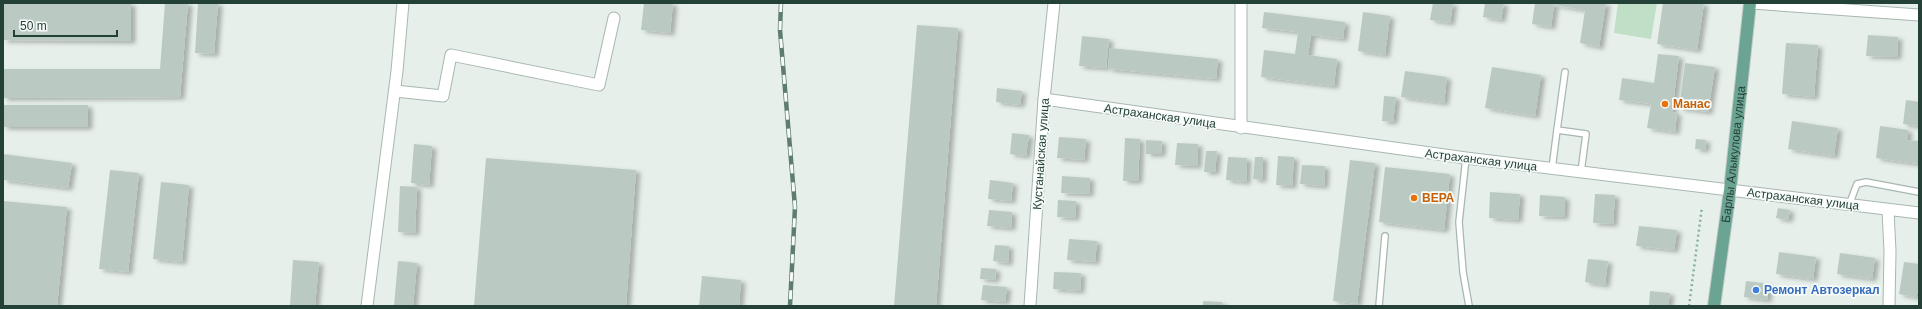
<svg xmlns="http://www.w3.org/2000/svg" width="1922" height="309" viewBox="0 0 1922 309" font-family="Arial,sans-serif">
  <defs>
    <filter id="shadow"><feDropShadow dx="4.5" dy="2.5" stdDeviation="2" flood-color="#0004"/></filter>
  </defs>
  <rect width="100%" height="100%" fill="#e6efea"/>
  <path fill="#bfdfc7" d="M1618,3H1657L1651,39L1614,33Z"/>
  <g fill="#bbc9c3" filter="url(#shadow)">
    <path d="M3,3H131V41L3,40Z"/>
    <path d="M165,3H188L180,97L3,98V69H160Z"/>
    <path d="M198,3H218L214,54L195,53Z"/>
    <path d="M644,3H673L670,33L641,30Z"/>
    <path d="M1433,3H1453L1450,23L1430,20Z"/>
    <path d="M1485,3H1504L1501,20L1483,17Z"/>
    <path d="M1535,3H1606L1599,47L1580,43L1585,10L1554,5L1551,27L1532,24Z"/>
    <path d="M1663,3H1704L1697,50L1657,44Z"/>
    <path d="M1264,12L1345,22L1343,39L1311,35L1308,55L1337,59L1334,86L1261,77L1264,50L1295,54L1298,32L1262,28Z"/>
    <path d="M1363,12L1390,16L1385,55L1358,51Z"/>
    <path d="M917,25L958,28L936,306H894Z"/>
    <path d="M1868,35L1898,37L1897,57L1866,56Z"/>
    <path d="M1082,36L1109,39L1106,68L1079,66Z"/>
    <path d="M1786,43L1818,45L1814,97L1782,94Z"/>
    <path d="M1110,48L1218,59L1216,79L1108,69Z"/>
    <path d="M1658,54L1679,56L1672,112L1677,113L1675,132L1647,128L1651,104L1619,100L1622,78L1654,83Z"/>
    <path d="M1685,63L1715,67L1708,112L1679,108Z"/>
    <path d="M1492,67L1541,75L1535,116L1485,108Z"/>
    <path d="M1405,71L1447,77L1444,103L1401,97Z"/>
    <path d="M997,88L1022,91L1020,105L996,102Z"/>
    <path d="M1384,96L1396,97L1393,122L1382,121Z"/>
    <path d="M1906,100L1919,102V126L1903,124Z"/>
    <rect x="3" y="105" width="85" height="22"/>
    <path d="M1792,121L1838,128L1834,156L1788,149Z"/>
    <path d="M1880,126L1908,130L1907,140L1919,141V164L1876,158Z"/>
    <path d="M1012,133L1029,135L1026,156L1010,154Z"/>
    <path d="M1059,137L1086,139L1084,160L1057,158Z"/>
    <path d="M1125,138L1140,139L1138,181H1123Z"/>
    <path d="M1696,139L1706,140L1705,150L1695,149Z"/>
    <path d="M1146,140L1162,141L1161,154H1146Z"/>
    <path d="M1177,143L1198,144L1197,166L1175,165Z"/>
    <path d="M414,144L432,146L429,185L411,183Z"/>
    <path d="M1206,151H1217L1215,172H1204Z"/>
    <path d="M3,154L72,163L68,188L3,180Z"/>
    <path d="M1278,156L1294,157L1292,186L1276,185Z"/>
    <path d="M1228,157L1247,158L1246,182L1226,180Z"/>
    <path d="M1255,157H1263L1262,180L1253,179Z"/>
    <path d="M486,158L636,170L626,306H474Z"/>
    <path d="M1350,160L1375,163L1357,304L1333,301Z"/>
    <path d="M1302,165L1325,166L1324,186L1300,184Z"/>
    <path d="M1385,167L1450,174L1444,230L1379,222Z"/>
    <path d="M110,170L139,173L128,272L99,269Z"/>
    <path d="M1062,176L1090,178L1089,194L1061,193Z"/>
    <path d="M990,180L1013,183L1011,201L988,199Z"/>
    <path d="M161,182L189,185L182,262L153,259Z"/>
    <path d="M400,186L417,187L415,233L398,232Z"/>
    <path d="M1490,192L1520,194L1518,220L1489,218Z"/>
    <path d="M1595,194L1615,195L1613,224L1593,223Z"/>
    <path d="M1540,195L1565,197L1564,217L1539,216Z"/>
    <path d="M1058,200L1076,201L1075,218L1057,217Z"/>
    <path d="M3,201L67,207L57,306H3Z"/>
    <path d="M1778,208L1790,210L1788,220L1776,218Z"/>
    <path d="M989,210L1012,212L1011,228L987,226Z"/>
    <path d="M1639,226L1677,230L1674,250L1636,246Z"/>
    <path d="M1069,239L1097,241L1095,262L1067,260Z"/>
    <path d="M995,245L1009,246L1008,263L993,261Z"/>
    <path d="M1779,252L1816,257L1813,279L1776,274Z"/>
    <path d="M1840,253L1875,258L1872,279L1837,274Z"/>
    <path d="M1588,259L1608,261L1605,285L1585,282Z"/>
    <path d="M293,260L319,262L315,306H290Z"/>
    <path d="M398,261L417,263L413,306H394Z"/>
    <path d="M1904,262L1919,264V288L1916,297L1899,294Z"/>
    <path d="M981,268L996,269L995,280L980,279Z"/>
    <path d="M1054,272L1081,273L1080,291L1053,289Z"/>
    <path d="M702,276L741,280L739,306H699Z"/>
    <path d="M1746,281L1769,284L1767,300L1744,297Z"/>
    <path d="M983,285L1007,287L1005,302L981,300Z"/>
    <path d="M1650,291L1670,293L1668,306H1649Z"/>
    <path d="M1203,301L1222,302V306H1203Z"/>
  </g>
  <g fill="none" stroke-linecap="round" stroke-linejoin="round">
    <g stroke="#a8b7b1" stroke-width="8">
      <g id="service">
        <path d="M1565,72L1557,130L1586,134L1581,172"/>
        <path d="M1466,158L1459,222L1463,272L1469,306"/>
        <path d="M1552,169L1557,130"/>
        <path d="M1849,205L1857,184L1866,182L1919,192"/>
        <path d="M1379,306L1385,236"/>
      </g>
    </g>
    <g stroke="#a8b7b1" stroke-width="13">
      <g id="minor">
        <path d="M1241,3V128"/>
        <path d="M1751,3L1919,15"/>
        <path d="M395,91L443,96L451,55L599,85L614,18"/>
        <path d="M1044,99L1466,158L1919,213"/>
        <path d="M1888,210L1890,251L1889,306"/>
        <path d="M367,306L397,71L403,3"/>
        <path d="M1030,306L1044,99L1054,3"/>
      </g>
    </g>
    <g stroke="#c2cac7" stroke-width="14">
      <g id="primary">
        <path id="s1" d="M1714,306L1730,190L1750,3"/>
      </g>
    </g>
    <path stroke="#86b2a3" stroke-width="2.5" stroke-dasharray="2 3" stroke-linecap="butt" d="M1689,306L1702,207"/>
    <use href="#service" stroke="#fff" stroke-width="5.5"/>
    <use href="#minor" stroke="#fff" stroke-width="11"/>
    <use href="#primary" stroke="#6ba493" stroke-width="12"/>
    <g stroke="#5f7c73" stroke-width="4.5">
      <path id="rail" d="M781,3L780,30L795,207L790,306"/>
    </g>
    <use href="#rail" stroke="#f7fbf9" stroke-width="3" stroke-dasharray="9" stroke-linecap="butt"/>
  </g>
  <g fill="#e8710a" stroke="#f7fbf9" stroke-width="1.5">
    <circle cx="1665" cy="104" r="4"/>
    <circle cx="1414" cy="198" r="4"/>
  </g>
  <circle fill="#3f7fe0" stroke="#f7fbf9" stroke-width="1.5" cx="1756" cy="290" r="4"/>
  <g text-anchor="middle" stroke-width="3.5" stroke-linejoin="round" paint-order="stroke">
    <g font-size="12" font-weight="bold" fill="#c56008" stroke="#f7fbf9" text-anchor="start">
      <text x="1673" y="108">Манас</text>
      <text x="1422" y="202">ВЕРА</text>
    </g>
    <g font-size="12" fill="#244138" stroke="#f7fbf9">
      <text transform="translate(1160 116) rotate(8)" y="4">Астраханская улица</text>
      <text transform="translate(1041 154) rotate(-86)" y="4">Кустанайская улица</text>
      <text dy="4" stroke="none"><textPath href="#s1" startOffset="153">Барпы Алыкулова улица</textPath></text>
      <text transform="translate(1481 160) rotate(7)" y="4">Астраханская улица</text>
      <text transform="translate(1803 199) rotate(7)" y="4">Астраханская улица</text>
    </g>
    <g font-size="12" font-weight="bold" fill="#366cbe" stroke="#f7fbf9" text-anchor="start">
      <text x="1764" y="294">Ремонт Автозеркал</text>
    </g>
  </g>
  <rect width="1922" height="309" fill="none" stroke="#244138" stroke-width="8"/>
  <path d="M14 30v6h103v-6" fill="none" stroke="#244138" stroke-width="2"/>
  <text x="20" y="30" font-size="12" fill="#244138" stroke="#f7fbf9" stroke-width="3" paint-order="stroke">50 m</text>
</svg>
